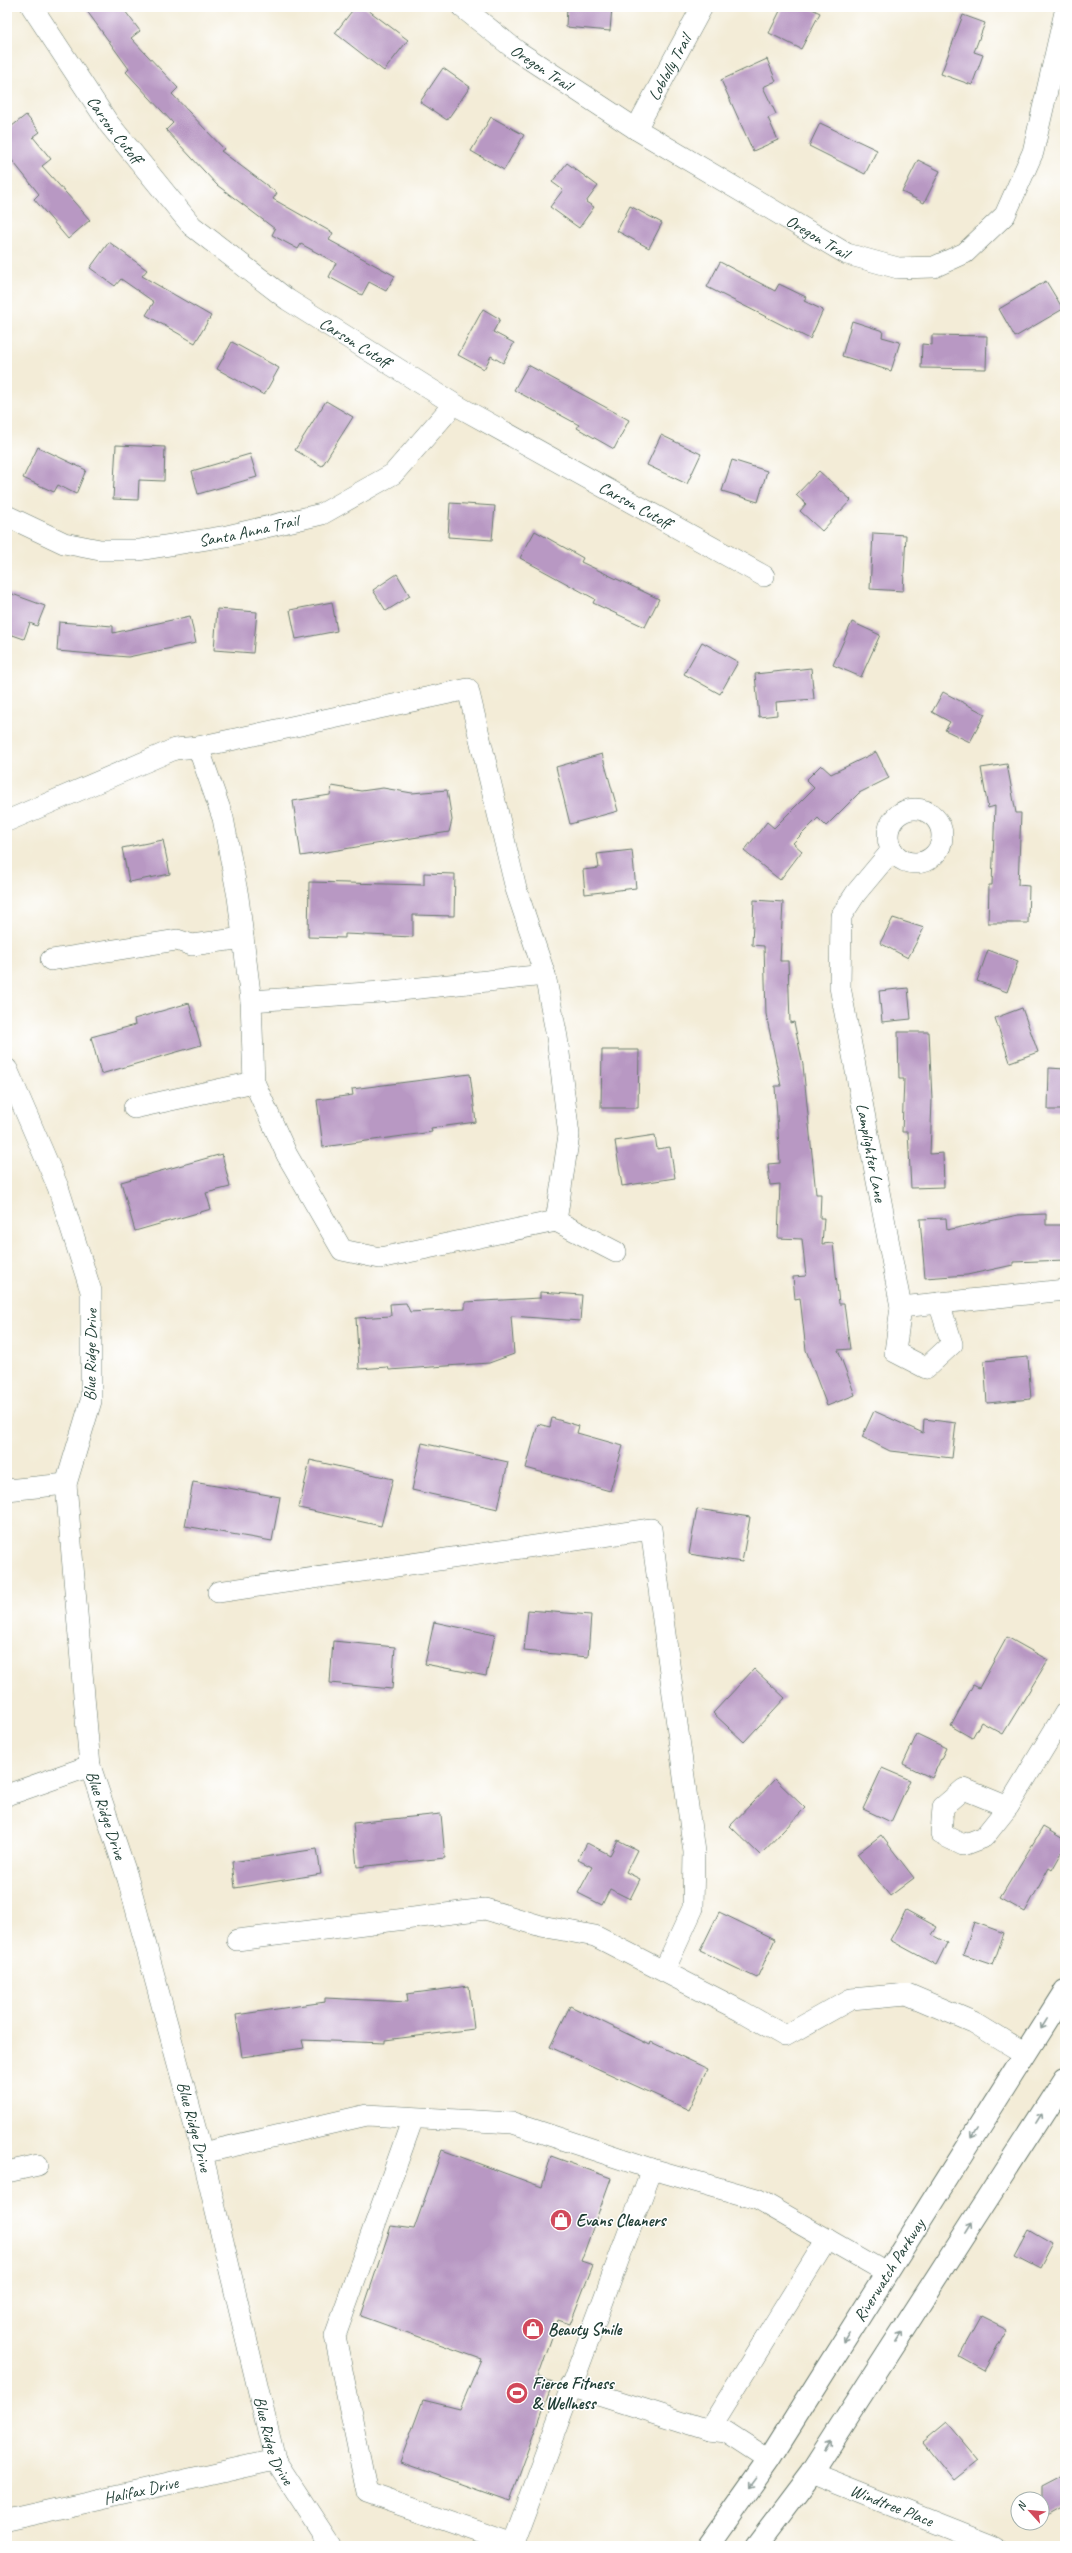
<svg xmlns="http://www.w3.org/2000/svg" width="1072" height="2553" viewBox="0 0 1072 2553" font-family="Caveat,sans-serif">
  <rect width="100%" height="100%" fill="#fff"/>
  <filter id="ink" filterUnits="userSpaceOnUse"><feTurbulence type="fractalNoise" baseFrequency=".025" numOctaves="2"/><feDisplacementMap in="SourceGraphic" scale="8" xChannelSelector="R" yChannelSelector="G"/><feConvolveMatrix kernelMatrix="1 2 1 2 8 2 1 2 1" color-interpolation-filters="sRGB"/></filter>
  <filter id="wash" filterUnits="userSpaceOnUse"><feTurbulence type="fractalNoise" baseFrequency=".012" numOctaves="4" result="noise"/><feDisplacementMap in="SourceGraphic" scale="16" xChannelSelector="R" yChannelSelector="G"/><feGaussianBlur stdDeviation="0.9" result="paint"/><feColorMatrix in="noise" values="0 0 0 0 0 0 0 0 0 0 0 0 0 0 0 0 0 1.4 0 .05"/><feComposite in="paint" operator="in"/></filter>
  <g filter="url(#wash)">
    <rect width="100%" height="100%" fill="#f3ecd7"/>
    <g id="blocks">
      <g fill="#b898c3">
        <path d="M84,7H122L140,31L131,38L178,88L172,94L224,149L221,151L277,193L273,199L333,233L329,240L395,276L386,291L369,282L362,295L329,277L336,263L301,244L298,249L272,235L275,229L217,185L166,130L173,123L126,72L129,69Z"/>
        <path d="M355,7H364L408,40L384,71L335,33Z"/>
        <path d="M567,7H612L610,31L566,27Z"/>
        <path d="M782,7H808L820,13L801,49L769,33Z"/>
        <path d="M963,15L985,23L974,52L983,55L972,85L941,74Z"/>
        <path d="M767,59L776,81L763,87L776,114L768,118L778,140L753,151L721,80Z"/>
        <path d="M443,68L470,87L447,120L420,102Z"/>
        <path d="M26,115L40,132L33,137L51,159L42,166L90,220L68,239L34,199L39,194L7,154V130Z"/>
        <path d="M491,117L524,135L504,170L471,151Z"/>
        <path d="M820,123L877,150L865,174L809,146Z"/>
        <path d="M918,160L940,171L924,203L902,192Z"/>
        <path d="M567,163L598,186L586,202L594,207L579,228L550,207L563,190L552,182Z"/>
        <path d="M630,206L662,223L649,248L617,231Z"/>
        <path d="M109,242L147,270L142,276L211,316L195,343L146,315L154,302L121,279L115,286L90,268Z"/>
        <path d="M720,262L775,291L779,284L806,297L804,301L823,310L810,339L707,287Z"/>
        <path d="M1046,281L1063,309L1015,337L999,309Z"/>
        <path d="M483,309L500,319L493,332L514,343L503,363L491,356L484,369L458,355Z"/>
        <path d="M852,321L883,331L882,337L900,342L891,371L842,356Z"/>
        <path d="M932,335L987,336L986,369L921,368L922,344L932,345Z"/>
        <path d="M232,342L279,368L264,395L217,369Z"/>
        <path d="M528,365L629,420L614,449L577,428L579,425L514,390Z"/>
        <path d="M326,401L353,417L322,466L295,450Z"/>
        <path d="M661,435L701,454L687,484L647,465Z"/>
        <path d="M116,445L165,447L164,481L139,480L138,500L113,499Z"/>
        <path d="M38,447L86,470L76,494L58,485L54,492L23,478Z"/>
        <path d="M250,454L257,477L198,494L192,471Z"/>
        <path d="M732,460L767,471L758,502L722,491Z"/>
        <path d="M819,471L851,500L822,531L800,511L806,504L796,495Z"/>
        <path d="M450,503L495,506L492,540L448,537Z"/>
        <path d="M535,531L583,558L581,562L659,599L645,627L593,603L595,599L520,558Z"/>
        <path d="M873,533L906,535L903,591L870,589Z"/>
        <path d="M397,574L410,596L386,611L373,590Z"/>
        <path d="M7,592L45,606L37,626L30,623L24,639L7,633Z"/>
        <path d="M332,602L337,631L296,639L290,610Z"/>
        <path d="M217,609L257,612L253,653L214,650Z"/>
        <path d="M190,616L196,643L128,657L57,651L59,622L113,626V633Z"/>
        <path d="M852,622L880,635L861,677L833,665Z"/>
        <path d="M702,642L738,662L720,694L684,674Z"/>
        <path d="M811,668L814,699L776,702L777,715L759,717L755,674Z"/>
        <path d="M943,692L985,714L970,742L945,730L950,722L932,712Z"/>
        <path d="M876,752L889,778L859,793L826,826L818,818L793,843L802,851L780,880L744,851L767,822L774,828L814,788L806,780L821,765L831,774Z"/>
        <path d="M602,754L618,811L570,824L556,767Z"/>
        <path d="M1007,764L1016,813H1021L1018,885L1029,886L1028,923H988L989,885H992L995,806L988,808L981,768Z"/>
        <path d="M332,786L361,791L383,788L412,793L447,790L452,820L449,832L301,856L293,801L330,795Z"/>
        <path d="M163,840L170,874L129,882L122,848Z"/>
        <path d="M632,850L636,888L585,894L583,870L599,868L597,854Z"/>
        <path d="M424,873L455,874L454,916L413,915V937L345,934V938L308,937L309,882L424,885Z"/>
        <path d="M754,900L783,902L780,961H788L790,1023L794,1022L803,1065L816,1194H821L820,1218H824L822,1244L833,1243L839,1304H844L850,1349L838,1350L855,1395L827,1406L806,1350L800,1298L795,1299L793,1277L806,1276L802,1239L778,1238L780,1184L770,1185L768,1164L780,1163L775,1086H781L766,1014L764,946L752,945Z"/>
        <path d="M893,918L924,928L908,958L880,943Z"/>
        <path d="M988,950L1018,961L1007,992L977,981Z"/>
        <path d="M908,988L911,1019L882,1022L879,991Z"/>
        <path d="M189,1003L201,1045L101,1074L91,1037L135,1025L134,1019Z"/>
        <path d="M1022,1008L1038,1052L1010,1062L995,1018Z"/>
        <path d="M898,1032H929L932,1100L930,1154L943,1153L944,1187L911,1188L908,1132H902L904,1079H899Z"/>
        <path d="M602,1050H639L638,1108H601Z"/>
        <path d="M1049,1068L1065,1069V1110H1048Z"/>
        <path d="M470,1074L476,1122L431,1128L432,1132L323,1147L317,1100L353,1095L352,1089Z"/>
        <path d="M655,1135L657,1149L670,1147L675,1178L622,1186L615,1141Z"/>
        <path d="M222,1154L230,1187L206,1193L211,1209L135,1231L121,1182Z"/>
        <path d="M1046,1214V1225H1064L1065,1260L1013,1262V1265L967,1275L925,1278L920,1219L946,1218L947,1230L1018,1215Z"/>
        <path d="M540,1292L582,1295L580,1321L511,1316L514,1354L489,1363L389,1370L388,1367L359,1369L356,1318L391,1316L390,1304L406,1303L410,1312L465,1309V1302L540,1298Z"/>
        <path d="M1028,1357L1031,1399L987,1403L984,1361Z"/>
        <path d="M874,1411L923,1433L924,1419L956,1423L952,1458L890,1451L862,1437Z"/>
        <path d="M552,1418L579,1426L577,1433L623,1446L610,1491L526,1468L538,1424L550,1427Z"/>
        <path d="M422,1443L508,1462L498,1509L412,1490Z"/>
        <path d="M310,1460L393,1479L381,1526L299,1508Z"/>
        <path d="M193,1482L280,1497L272,1541L185,1526Z"/>
        <path d="M697,1509L750,1517L742,1562L689,1554Z"/>
        <path d="M528,1610L591,1615L588,1657L524,1651Z"/>
        <path d="M434,1622L495,1635L486,1676L425,1664Z"/>
        <path d="M1007,1637L1048,1660L1003,1734L981,1722L972,1738L951,1726L973,1685L979,1688Z"/>
        <path d="M333,1641L395,1647L392,1689L330,1683Z"/>
        <path d="M754,1669L785,1698L744,1742L713,1713Z"/>
        <path d="M917,1734L946,1748L932,1778L903,1764Z"/>
        <path d="M882,1768L910,1780L891,1822L863,1809Z"/>
        <path d="M775,1779L805,1808L760,1855L730,1826Z"/>
        <path d="M441,1814L445,1858L357,1867L353,1823Z"/>
        <path d="M1043,1827L1065,1840V1847L1052,1870L1049,1868L1025,1912L1000,1898Z"/>
        <path d="M881,1835L914,1878L890,1896L857,1854Z"/>
        <path d="M618,1840L637,1850L626,1872L640,1879L630,1899L610,1889L602,1905L578,1893L592,1867L578,1860L587,1843L610,1855Z"/>
        <path d="M317,1849L321,1874L235,1888L232,1862Z"/>
        <path d="M906,1910L937,1927L932,1935L947,1943L936,1965L890,1940Z"/>
        <path d="M719,1912L775,1939L757,1978L700,1951Z"/>
        <path d="M974,1922L1004,1933L993,1965L963,1955Z"/>
        <path d="M469,1986L474,2029L385,2040V2043L302,2040L304,2048L242,2057L236,2015L325,2002V1998L408,2002L407,1994Z"/>
        <path d="M570,2006L650,2045L651,2042L708,2069L689,2110L550,2047Z"/>
        <path d="M442,2150L542,2187L551,2156L611,2178L581,2261L593,2265L570,2324L558,2320L538,2377L553,2382L510,2501L400,2462L423,2400L460,2409L481,2359L361,2316L391,2226L414,2229Z"/>
        <path d="M1029,2230L1053,2244L1040,2269L1015,2256Z"/>
        <path d="M981,2316L1007,2329L984,2370L959,2356Z"/>
        <path d="M947,2422L979,2460L954,2480L923,2442Z"/>
        <path d="M1065,2475V2505L1042,2518V2487Z"/>
      </g>
    </g>
  </g>
  <g filter="url(#ink)">
    <use href="#blocks" fill-opacity="0" stroke="#697a6d" stroke-width="1"/>
    <g fill="none" stroke-linecap="round" stroke-linejoin="round">
      <g stroke="#697a6d" stroke-width="22">
        <g id="minor">
          <path id="s1" d="M32,7L109,124L192,226L288,300L454,404L764,576"/>
          <path id="s2" d="M462,7L517,51L636,129L847,254L898,268L934,267L965,253L1005,215L1033,152L1065,12"/>
          <path id="s3" d="M636,129L702,7"/>
          <path id="s4" d="M7,516L64,543L100,550H139L227,536L322,514L393,474L454,404"/>
          <path d="M198,747L223,818L238,897L251,1001L254,1082L287,1155L342,1250L380,1258L556,1221L616,1252"/>
          <circle cx="915" cy="836" r="27"/>
          <path d="M7,821L175,749L198,747L468,689L516,889L545,975L557,1037L569,1135L556,1221"/>
          <path id="s5" d="M892,850L856,893L841,916L840,987L901,1307L895,1352L926,1368L952,1344L939,1303"/>
          <path d="M51,960L177,940L192,945L243,938"/>
          <path d="M251,1001L381,992L545,975"/>
          <path id="s6" d="M7,1069L58,1187L91,1291V1401L66,1484L90,1766L128,1879L202,2153L275,2460L331,2546"/>
          <path d="M134,1108L254,1082"/>
          <path d="M901,1307L1065,1290"/>
          <path d="M7,1490L66,1484"/>
          <path d="M218,1592L651,1529L694,1852L693,1908L664,1971"/>
          <path d="M7,1795L90,1766"/>
          <path d="M1008,1807L964,1789L943,1807L941,1834L963,1845L984,1837L1008,1807L1065,1713"/>
          <path d="M237,1940L485,1909L541,1926L595,1936L741,2011L785,2036L851,1999L907,1994L973,2022L1025,2054"/>
          <path d="M413,2118L335,2336L367,2493L513,2544L652,2169"/>
          <path d="M202,2153L367,2115L513,2123L652,2169L757,2199L886,2273"/>
          <path d="M7,2172L38,2165"/>
          <path d="M570,2386L709,2430"/>
          <path d="M769,2460L726,2432L709,2430L827,2239"/>
          <path id="s7" d="M811,2473L995,2546"/>
          <path id="s8" d="M7,2520L275,2460"/>
        </g>
      </g>
      <g stroke="#697a6d" stroke-width="24">
        <g id="major">
          <path id="s9" d="M708,2546L769,2460L1065,1991"/>
          <path d="M756,2546L811,2473L1065,2078"/>
        </g>
      </g>
      <use href="#minor" stroke="#fff" stroke-width="21"/>
      <use href="#major" stroke="#fff" stroke-width="22"/>
    </g>
    <defs><path id="oneway-shaft" d="M-6 0H5M1.5-3L5.5 0L1.5 3" fill="none" stroke-width="1.6" stroke-linecap="round" stroke-linejoin="round"/></defs>
    <g stroke="#8f9e9a">
      <use href="#oneway-shaft" transform="translate(1044 2024) rotate(122)"/>
      <use href="#oneway-shaft" transform="translate(1039 2118) rotate(-58)"/>
      <use href="#oneway-shaft" transform="translate(974 2133) rotate(122)"/>
      <use href="#oneway-shaft" transform="translate(969 2228) rotate(-58)"/>
      <use href="#oneway-shaft" transform="translate(899 2337) rotate(-57)"/>
      <use href="#oneway-shaft" transform="translate(846 2338) rotate(122)"/>
      <use href="#oneway-shaft" transform="translate(828 2446) rotate(-57)"/>
      <use href="#oneway-shaft" transform="translate(753 2483) rotate(126)"/>
    </g>
  </g>
  <defs>
    <g id="shop-disc" transform="scale(1.15)"><circle r="9.5" fill="#d1495b" stroke="#fff"/><path d="M-5-2.5h2.3a2.7 3.5 0 0 1 5.4 0H5L5.5 6h-11ZM-1.5-2.5h3a1.5 2.3 0 0 0-3 0Z" fill="#fff"/></g>
    <g id="stadium-disc" transform="scale(1.15)"><circle r="9.5" fill="#d1495b" stroke="#fff"/><path d="M0-5a6.5 5 0 1 0 0 10a6.5 5 0 1 0 0-10ZM-3.5-1.8h7v3.6h-7Z" fill="#fff"/></g>
  </defs>
  <g fill-rule="evenodd">
    <use href="#shop-disc" x="561" y="2220"/>
    <use href="#shop-disc" x="533" y="2329"/>
    <use href="#stadium-disc" x="517" y="2393"/>
  </g>
  <g text-anchor="middle" stroke-width="3" stroke-linejoin="round" paint-order="stroke">
    <g font-size="17" fill="#1f3d34" stroke="#fff">
      <text dy="6" stroke="none"><textPath href="#s2" startOffset="100">Oregon Trail</textPath></text>
      <text dy="6" stroke="none"><textPath href="#s3" startOffset="70">Loblolly Trail</textPath></text>
      <text dy="6" stroke="none"><textPath href="#s1" startOffset="148">Carson Cutoff</textPath></text>
      <text dy="6" stroke="none"><textPath href="#s2" startOffset="424">Oregon Trail</textPath></text>
      <text dy="6" stroke="none"><textPath href="#s1" startOffset="472">Carson Cutoff</textPath></text>
      <text dy="6" stroke="none"><textPath href="#s1" startOffset="796">Carson Cutoff</textPath></text>
      <text dy="6" stroke="none"><textPath href="#s4" startOffset="250">Santa Anna Trail</textPath></text>
      <text dy="6" stroke="none"><textPath href="#s5" startOffset="323">Lamplighter Lane</textPath></text>
      <text transform="translate(90 1355) rotate(-89)" y="6">Blue Ridge Drive</text>
      <text dy="6" stroke="none"><textPath href="#s6" startOffset="769">Blue Ridge Drive</textPath></text>
      <text dy="6" stroke="none"><textPath href="#s6" startOffset="1093">Blue Ridge Drive</textPath></text>
      <text dy="6" stroke="none"><textPath href="#s9" startOffset="330">Riverwatch Parkway</textPath></text>
      <text dy="6" stroke="none"><textPath href="#s6" startOffset="1417">Blue Ridge Drive</textPath></text>
      <text dy="6" stroke="none"><textPath href="#s8" startOffset="137">Halifax Drive</textPath></text>
      <text dy="6" stroke="none"><textPath href="#s7" startOffset="87">Windtree Place</textPath></text>
    </g>
    <g font-size="17" font-weight="bold" fill="#1f3d34" stroke="#fff" text-anchor="start">
      <text x="576" y="2226">Evans Cleaners</text>
      <text x="548" y="2335">Beauty Smile</text>
      <text x="532" y="2389">Fierce Fitness<tspan x="532" dy="20">&amp; Wellness</tspan></text>
    </g>
  </g>
  <rect width="1072" height="2553" fill="none" stroke="#fff" stroke-width="24"/>
  <g transform="translate(1030 2511) rotate(297)"><circle r="19" fill="#ffffff" stroke="#a5b1ae"/>
  <path d="M0-3L7 15L0 10L-7 15Z" fill="#d1495b"/>
  <text y="-6" font-size="11" font-weight="bold" text-anchor="middle" fill="#1f3d34">N</text>
  </g>
</svg>
